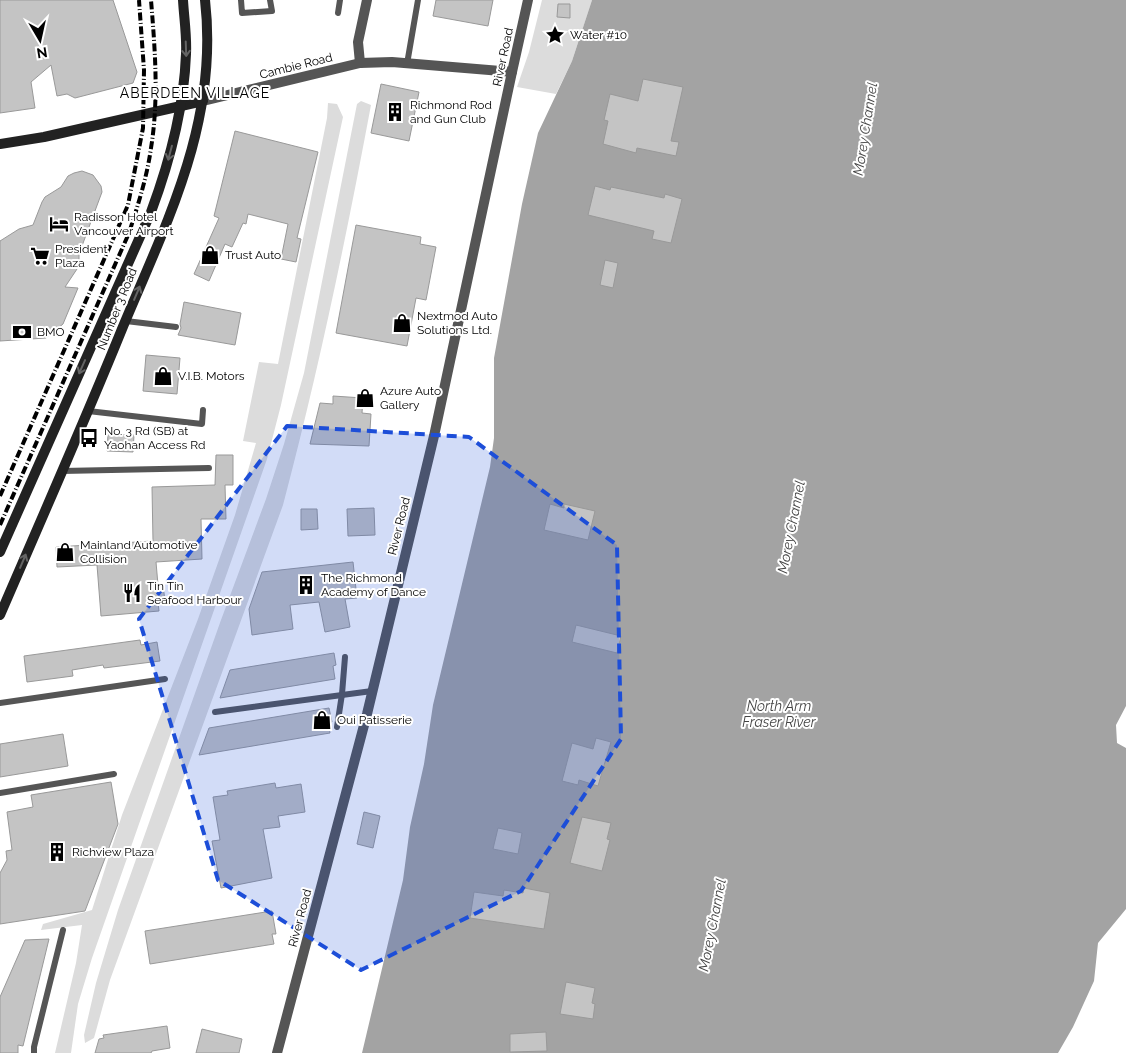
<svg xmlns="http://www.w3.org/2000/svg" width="1126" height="1053" viewBox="0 0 1126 1053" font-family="Raleway,sans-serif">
  <rect width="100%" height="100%" fill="#fff"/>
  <g fill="#dcdcdc">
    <path d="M542,0H592L572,61L556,94L517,87L529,52Z"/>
    <path d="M361,101L371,105C346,239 318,373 283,505L110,980L94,1038L85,1043L84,1035L96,983L118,910L221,620L266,499L284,444L304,373L357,104Z"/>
    <path d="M328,103L337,104L343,117L281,405L267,459L92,958L78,1004L71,1053H55L76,963L82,925L41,930L43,924L92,910L122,815L198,619L235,515L256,443L243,441L259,362L278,364L327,118Z"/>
  </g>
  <path fill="#a3a3a3" d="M592,0H1126V706L1116,725L1117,743L1126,748V909L1098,943L1094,981L1073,1027L1058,1053H362L403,880L410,827L424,764L433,705L490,467L494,438V358L522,204L538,133L572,61Z"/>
  <g fill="#c4c4c4" stroke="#999">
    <path d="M0,0H113L137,72L133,83L75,98L67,94L57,96L51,65L31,82L35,108L0,113Z"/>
    <path d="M436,0H493L488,26L433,16Z"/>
    <path d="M558,4H570V18L557,17Z"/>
    <path d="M643,79L683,87L671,141L679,142L676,156L637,148L636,153L603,144L608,121L604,120L610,94L638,101Z"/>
    <path d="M381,84L419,92L409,141L371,133Z"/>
    <path d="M235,131L318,152L297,238L301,239L296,262L281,259L288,224L248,214L246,224L243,223L232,247L225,244L209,281L194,274L219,218L214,216Z"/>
    <path d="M82,171L93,175L101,186L102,192L79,254V266L65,287L78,288L63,324L46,338L0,341V241L19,229L33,225L42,202L45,197L61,187L68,176L74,173Z"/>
    <path d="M595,186L610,190L611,187L664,198L665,194L682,199L671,243L652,239L654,231L588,215Z"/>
    <path d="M356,225L421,237L420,244L436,247L426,300L416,298L407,346L336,333Z"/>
    <path d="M605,260L618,263L613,288L600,285Z"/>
    <path d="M184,302L241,313L235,345L178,335L181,328L180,324Z"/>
    <path d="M146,355L180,358L177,394L143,391Z"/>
    <path d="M333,396L363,398L362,413L371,414L369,446L310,444L320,403L333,404Z"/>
    <path d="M108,434L134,435L133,452L107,451Z"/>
    <path d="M216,455H233V485H225L226,519H201L202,559L156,562L158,585H163L165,601L158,602L159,611L101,616L97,565L57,567L56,547L153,541L152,487L215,485Z"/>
    <path d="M550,504L564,508V504L595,511L588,540L544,530Z"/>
    <path d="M374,508L375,535L348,536L347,509Z"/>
    <path d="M301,509H317L318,529L301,530Z"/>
    <path d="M353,562L357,598L345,599L350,627L325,632L319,602L290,605L293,629L252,635L249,609L262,572Z"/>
    <path d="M576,625L621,636L617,653L572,642Z"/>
    <path d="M140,640L141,645L157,642L160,661L104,668L103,665L72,670L73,676L27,682L24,656Z"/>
    <path d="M334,653L336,665L333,666L335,679L220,698L230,670Z"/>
    <path d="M329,708L332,722H328L330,733L199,755L209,728Z"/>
    <path d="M63,734L68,766L0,777V744Z"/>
    <path d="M596,738L611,742L598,786L579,780L578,785L562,781L572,743L593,749Z"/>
    <path d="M111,782L118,824L85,911L0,924V873L7,860L6,851L12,850L7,812L33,807L31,795Z"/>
    <path d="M275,783L276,788L301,784L305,812L278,816L280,827L263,829L272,878L221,888L212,841L220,840L213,797L228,795L227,791Z"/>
    <path d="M364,812L380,816L373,848L357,844Z"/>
    <path d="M582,817L611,823L607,839L610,840L602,871L570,863Z"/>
    <path d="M498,828L522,833L518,854L493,849Z"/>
    <path d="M524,888L550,893L544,929L470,918L474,892L503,896L504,890L523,893Z"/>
    <path d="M272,911L276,934H272L274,944L150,964L145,931Z"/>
    <path d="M49,939L23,1046L18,1045V1053H0V997L25,940Z"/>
    <path d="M566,982L595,988L592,1003L595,1004L593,1019L560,1014Z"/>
    <path d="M167,1026L170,1048L152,1051L151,1053H95L99,1039L104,1038L103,1035Z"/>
    <path d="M202,1029L242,1039L239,1053H196Z"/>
    <path d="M546,1032L547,1051L510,1052V1034Z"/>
  </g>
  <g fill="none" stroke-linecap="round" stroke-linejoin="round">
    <g stroke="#555" stroke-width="6">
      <path d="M241,0L242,13L272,11L270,0"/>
      <path d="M338,13L340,0"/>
      <path d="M407,64L418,0"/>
      <path d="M126,321L176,327"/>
      <path d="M88,411L202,424L203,410"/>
      <path d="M62,471L209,468"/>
      <path d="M0,703L165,679"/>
      <path d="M215,712L372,691"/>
      <path d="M337,727L342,694L345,657"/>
      <path d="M0,793L114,774"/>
      <path d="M34,1053V1047L63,930"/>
    </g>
    <path stroke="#555" stroke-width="10" d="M512,72L528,0"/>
    <g stroke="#555" stroke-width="10">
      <path d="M360,63L358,42L367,0"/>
      <path d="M203,101L360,63L392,62L512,72L434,436L367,714L277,1053"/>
    </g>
    <g stroke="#222" stroke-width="10">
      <path d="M0,144L44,137L203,101"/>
      <path d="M0,552L151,212C170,161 184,109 186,54C187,36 184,18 183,0"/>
      <path d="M0,615C41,520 83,425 122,329C167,221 219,122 205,0"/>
    </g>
    <g stroke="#000" stroke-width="4" stroke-dasharray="8 2.5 1 2.5" stroke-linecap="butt">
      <path d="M0,496L128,205L143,128L144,70L139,0"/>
      <path d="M0,525L129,233C138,205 147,177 151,148C159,99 155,49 151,0"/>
    </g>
  </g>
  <defs><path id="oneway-shaft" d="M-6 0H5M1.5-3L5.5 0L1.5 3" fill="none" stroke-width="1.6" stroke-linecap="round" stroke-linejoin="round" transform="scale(1.25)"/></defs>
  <g stroke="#646464">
    <use href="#oneway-shaft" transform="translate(186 49) rotate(88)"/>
    <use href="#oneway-shaft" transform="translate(170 153) rotate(105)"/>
    <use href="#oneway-shaft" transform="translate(137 293) rotate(-67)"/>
    <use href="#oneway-shaft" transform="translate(82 367) rotate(114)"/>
    <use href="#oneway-shaft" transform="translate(23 561) rotate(-67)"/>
  </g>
  <path fill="#1d4ed8" fill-opacity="0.2" stroke="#1d4ed8" stroke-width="4" stroke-dasharray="10 6" stroke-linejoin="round" d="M287,426L469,437L617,545L621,739L521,891L361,970L218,880L139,619Z"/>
  <defs>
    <g id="sight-bare" transform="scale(1.5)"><path d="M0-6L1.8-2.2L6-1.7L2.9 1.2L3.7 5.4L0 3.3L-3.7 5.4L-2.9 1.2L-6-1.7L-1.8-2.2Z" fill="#000" stroke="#fff" stroke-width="2.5" paint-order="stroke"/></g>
    <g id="building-bare" transform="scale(1.5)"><path d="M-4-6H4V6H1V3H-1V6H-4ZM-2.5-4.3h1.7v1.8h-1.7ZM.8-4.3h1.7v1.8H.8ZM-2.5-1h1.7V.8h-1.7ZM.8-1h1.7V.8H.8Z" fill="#000" stroke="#fff" stroke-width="2.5" paint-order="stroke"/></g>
    <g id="hotel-bare" transform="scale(1.5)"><path d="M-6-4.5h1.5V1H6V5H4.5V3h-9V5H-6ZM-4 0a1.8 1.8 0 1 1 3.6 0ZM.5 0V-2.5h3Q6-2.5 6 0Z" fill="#000" stroke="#fff" stroke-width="2.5" paint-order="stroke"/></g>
    <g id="shop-bare" transform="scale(1.5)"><path d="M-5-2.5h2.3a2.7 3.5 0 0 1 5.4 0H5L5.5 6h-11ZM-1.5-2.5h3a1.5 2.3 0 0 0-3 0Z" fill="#000" stroke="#fff" stroke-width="2.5" paint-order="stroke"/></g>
    <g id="supermarket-bare" transform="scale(1.5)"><path d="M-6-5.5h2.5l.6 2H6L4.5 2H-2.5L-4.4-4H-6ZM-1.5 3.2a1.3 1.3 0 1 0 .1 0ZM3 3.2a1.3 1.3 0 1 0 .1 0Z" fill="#000" stroke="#fff" stroke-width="2.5" paint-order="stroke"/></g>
    <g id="bank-bare" transform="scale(1.5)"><path d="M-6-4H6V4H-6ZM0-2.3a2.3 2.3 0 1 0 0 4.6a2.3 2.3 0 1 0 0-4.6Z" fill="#000" stroke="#fff" stroke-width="2.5" paint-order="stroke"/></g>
    <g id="bus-bare" transform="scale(1.5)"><path d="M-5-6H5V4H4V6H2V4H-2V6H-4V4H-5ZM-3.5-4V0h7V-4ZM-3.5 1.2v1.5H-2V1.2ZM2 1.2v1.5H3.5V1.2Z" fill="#000" stroke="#fff" stroke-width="2.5" paint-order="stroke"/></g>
    <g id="restaurant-bare" transform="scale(1.5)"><path d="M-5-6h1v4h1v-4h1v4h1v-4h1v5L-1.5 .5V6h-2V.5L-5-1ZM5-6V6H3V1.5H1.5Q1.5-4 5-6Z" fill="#000" stroke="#fff" stroke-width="2.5" paint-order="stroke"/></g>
  </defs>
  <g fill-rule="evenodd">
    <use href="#sight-bare" x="555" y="35"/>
    <use href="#building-bare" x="395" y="112"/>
    <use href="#hotel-bare" x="59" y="224"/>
    <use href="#shop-bare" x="210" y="255"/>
    <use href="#supermarket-bare" x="40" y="256"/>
    <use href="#shop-bare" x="402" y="323"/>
    <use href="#bank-bare" x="22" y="332"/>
    <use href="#shop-bare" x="163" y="376"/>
    <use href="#shop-bare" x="365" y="398"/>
    <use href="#bus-bare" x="89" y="438"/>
    <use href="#shop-bare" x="65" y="552"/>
    <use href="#building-bare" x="306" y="585"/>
    <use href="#restaurant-bare" x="132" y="593"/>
    <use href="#shop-bare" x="322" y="720"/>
    <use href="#building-bare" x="57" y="852"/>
  </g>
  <g text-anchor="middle" stroke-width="4" stroke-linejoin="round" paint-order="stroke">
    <g font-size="12" fill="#000" stroke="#fff" text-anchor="start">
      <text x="570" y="39">Water #10</text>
      <text x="410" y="109">Richmond Rod<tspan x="410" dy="14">and Gun Club</tspan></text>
      <text x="74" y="221">Radisson Hotel<tspan x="74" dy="14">Vancouver Airport</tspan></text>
      <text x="55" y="253">President<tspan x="55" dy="14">Plaza</tspan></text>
      <text x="225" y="259">Trust Auto</text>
      <text x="417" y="320">Nextmod Auto<tspan x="417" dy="14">Solutions Ltd.</tspan></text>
      <text x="37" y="336">BMO</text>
      <text x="178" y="380">V.I.B. Motors</text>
      <text x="380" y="395">Azure Auto<tspan x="380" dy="14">Gallery</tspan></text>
      <text x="104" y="435">No. 3 Rd (SB) at<tspan x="104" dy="14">Yaohan Access Rd</tspan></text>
      <text x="80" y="549">Mainland Automotive<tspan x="80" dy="14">Collision</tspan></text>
      <text x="321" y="582">The Richmond<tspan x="321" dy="14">Academy of Dance</tspan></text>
      <text x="147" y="590">Tin Tin<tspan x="147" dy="14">Seafood Harbour</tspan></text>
      <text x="337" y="724">Oui Patisserie</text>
      <text x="72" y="856">Richview Plaza</text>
    </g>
    <g font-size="12" fill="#000" stroke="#fff">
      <text transform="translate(503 57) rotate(-78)" y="4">River Road</text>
      <text transform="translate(296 66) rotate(-14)" y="4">Cambie Road</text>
      <text transform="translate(117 309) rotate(-68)" y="4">Number 3 Road</text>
      <text transform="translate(399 526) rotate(-76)" y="4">River Road</text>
      <text transform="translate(300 918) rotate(-75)" y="4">River Road</text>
    </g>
    <g font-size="14" letter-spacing="1" fill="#000" stroke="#fff">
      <text x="195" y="98">ABERDEEN VILLAGE</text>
    </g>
    <g font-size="14" font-style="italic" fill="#444" stroke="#fff">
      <text transform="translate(865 129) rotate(-81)" y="5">Morey Channel</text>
      <text transform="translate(791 527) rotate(-79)" y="5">Morey Channel</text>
      <text x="779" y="711">North Arm<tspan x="779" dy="16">Fraser River</tspan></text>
      <text transform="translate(712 925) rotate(-79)" y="5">Morey Channel</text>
    </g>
  </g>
  <g transform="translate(40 40) rotate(171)" stroke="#ffffff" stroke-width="4" paint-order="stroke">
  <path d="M0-4L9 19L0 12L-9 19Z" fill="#000000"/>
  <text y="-8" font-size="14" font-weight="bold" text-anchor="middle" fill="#000000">N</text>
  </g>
</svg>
